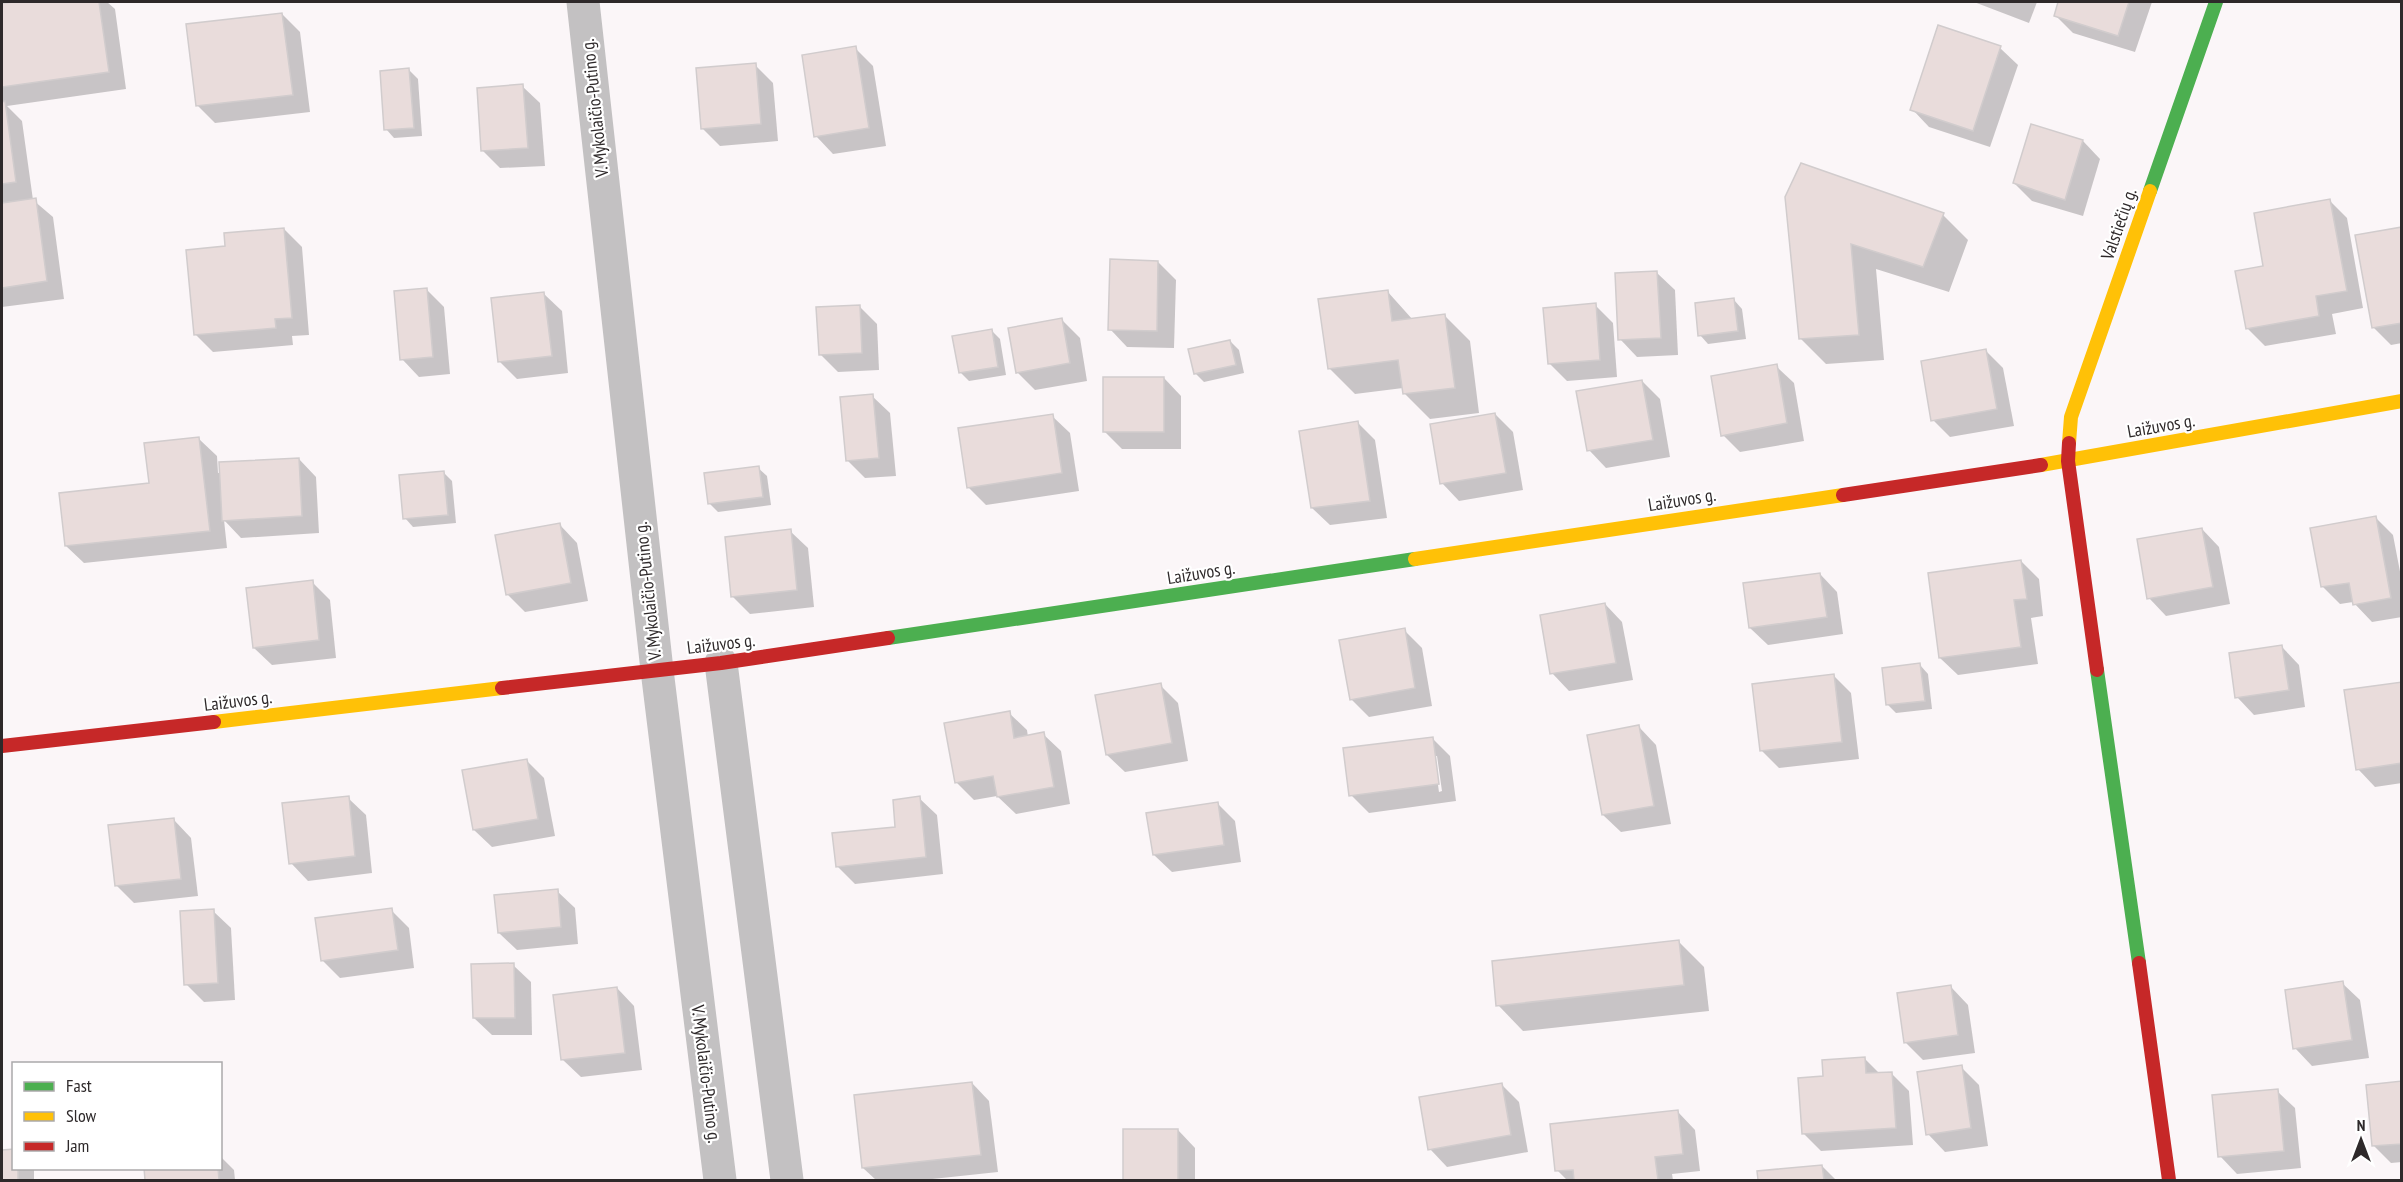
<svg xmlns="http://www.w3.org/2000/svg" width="2403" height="1182" viewBox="0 0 2403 1182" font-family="'PT Sans Narrow',sans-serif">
  <rect width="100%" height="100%" fill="#fbf6f8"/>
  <g fill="#0003" fill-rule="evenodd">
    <path d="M26,2H107L115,9L126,89L7,106L22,121L33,200L53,217L64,299L2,307V5Z"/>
    <path d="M1974,2H2037L2029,23Z"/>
    <path d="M2060,2H2152L2135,52L2073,33L2055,15Z"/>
    <path d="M282,14L300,32L310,112L215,123L198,106Z"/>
    <path d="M855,48L873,66L886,146L833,154L816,136Z"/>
    <path d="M2000,48L2018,65L1990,147L1929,127L1912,109Z"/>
    <path d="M755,65L773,83L778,141L720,146L702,128Z"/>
    <path d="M409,70L418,79L422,136L394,138L386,129Z"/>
    <path d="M522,86L540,103L545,166L500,168L483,151Z"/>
    <path d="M2083,141L2100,159L2083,216L2032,201L2014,183Z"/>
    <path d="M1787,197L1943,215L1968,240L1949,292L1876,269L1884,360L1826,364L1800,338Z"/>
    <path d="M2330,201L2347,218L2363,308L2332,314L2336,334L2265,346L2247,328L2265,267Z"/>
    <path d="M2402,228V343L2391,345L2373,327Z"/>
    <path d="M284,229L302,247L309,335L292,336L293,345L213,352L195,334L227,248Z"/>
    <path d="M1158,262L1176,280L1174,348L1127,347L1110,329Z"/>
    <path d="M1657,273L1675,290L1678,355L1637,357L1620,339Z"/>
    <path d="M426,289L444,307L450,374L419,377L402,359Z"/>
    <path d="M1387,291L1413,320L1445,316L1470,341L1479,413L1430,419L1404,393L1403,388L1355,394L1329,368Z"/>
    <path d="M544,294L562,311L568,373L517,379L499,361Z"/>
    <path d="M1734,300L1742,309L1746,339L1708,344L1700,335Z"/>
    <path d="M1595,305L1613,323L1617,377L1567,381L1549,363Z"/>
    <path d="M859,306L877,324L879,370L838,372L820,354Z"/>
    <path d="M1062,320L1080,338L1087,381L1035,390L1017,372Z"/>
    <path d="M992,331L1000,339L1006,375L969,381L960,372Z"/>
    <path d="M1230,341L1239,350L1244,373L1204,382L1195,373Z"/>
    <path d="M1986,351L2003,368L2014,426L1950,437L1933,420Z"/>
    <path d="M1776,366L1794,383L1804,441L1740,452L1723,435Z"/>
    <path d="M1164,378L1181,396V449H1122L1104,431Z"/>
    <path d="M1642,381L1660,399L1670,457L1606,468L1589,450Z"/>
    <path d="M872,396L890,413L896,476L865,478L848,461Z"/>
    <path d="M1495,414L1513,432L1523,490L1459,501L1442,483Z"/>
    <path d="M1052,416L1070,433L1079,491L986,505L968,487Z"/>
    <path d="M1358,423L1375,440L1387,518L1330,525L1312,508Z"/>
    <path d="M199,439L217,456L218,473L299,459L316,477L319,533L241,538L224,520L227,548L84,563L66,546L150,485Z"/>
    <path d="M758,468L767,476L771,505L718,512L709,503Z"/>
    <path d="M443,472L452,481L456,523L413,527L405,518Z"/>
    <path d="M2375,517L2393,535L2402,582V617L2372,622L2353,602L2340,604L2322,586Z"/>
    <path d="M560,525L577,543L588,601L525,612L507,594Z"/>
    <path d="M2202,529L2219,547L2230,604L2166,616L2149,598Z"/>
    <path d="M790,531L808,548L814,607L750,614L732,596Z"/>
    <path d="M2021,561L2039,579L2043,616L2031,618L2038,664L1958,675L1940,658Z"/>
    <path d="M1820,574L1837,592L1843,634L1768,645L1750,628Z"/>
    <path d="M312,582L330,600L336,658L272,665L254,648Z"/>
    <path d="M1605,604L1622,622L1633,680L1569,691L1552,673Z"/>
    <path d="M1404,630L1422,648L1432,706L1369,717L1351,699Z"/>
    <path d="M2282,647L2299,665L2305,707L2254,715L2237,697Z"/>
    <path d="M1920,665L1928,674L1932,709L1896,713L1888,705Z"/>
    <path d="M1834,676L1851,693L1859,759L1779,768L1762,751Z"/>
    <path d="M2402,683V783L2375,787L2358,769Z"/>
    <path d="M1160,685L1178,703L1188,761L1125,772L1107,755L1097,697Z"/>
    <path d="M1009,713L1027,730L1028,737L1043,734L1061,751L1070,804L1016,814L997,796L974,800L956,782Z"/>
    <path d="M1639,727L1656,745L1671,824L1621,832L1603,815Z"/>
    <path d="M1432,738L1450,756L1456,801L1369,813L1351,795ZM1434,756H1437L1442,791L1439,792Z"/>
    <path d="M527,761L544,778L555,836L492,847L474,830Z"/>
    <path d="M348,798L366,815L372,873L308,881L291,863Z"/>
    <path d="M919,798L937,815L943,874L855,884L837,866L897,828Z"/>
    <path d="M1217,803L1235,821L1241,862L1172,872L1154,855Z"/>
    <path d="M174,820L191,838L198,896L134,903L116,885Z"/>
    <path d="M557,891L575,908L578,944L517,950L499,933Z"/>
    <path d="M391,910L409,928L414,968L340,978L322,960Z"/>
    <path d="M213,911L231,928L235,1000L204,1002L186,984Z"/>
    <path d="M1678,941L1704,967L1709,1011L1523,1031L1498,1005Z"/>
    <path d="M513,965L531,982L532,1035H492L474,1018Z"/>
    <path d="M2342,983L2360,1000L2369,1058L2312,1066L2295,1048Z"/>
    <path d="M1951,987L1968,1005L1975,1053L1923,1060L1905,1042Z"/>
    <path d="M617,988L634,1006L642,1070L581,1077L563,1060Z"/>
    <path d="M1864,1058L1880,1074L1891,1073L1909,1091L1913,1145L1821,1151L1803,1133L1825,1077Z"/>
    <path d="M1961,1067L1979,1085L1988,1146L1945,1152L1928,1134Z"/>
    <path d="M972,1083L989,1101L998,1172L923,1180H876L863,1168Z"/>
    <path d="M2402,1083V1162L2391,1163L2373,1145Z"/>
    <path d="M1501,1084L1519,1102L1528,1152L1447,1167L1430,1149Z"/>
    <path d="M2277,1091L2295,1108L2301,1168L2237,1174L2220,1156Z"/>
    <path d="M1678,1112L1695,1130L1700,1171L1672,1174L1673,1180H1567L1557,1170Z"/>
    <path d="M1125,1130H1178L1195,1148V1180H1125Z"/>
    <path d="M2,1151H14V1168H34V1180H2Z"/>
    <path d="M220,1156L234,1170L235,1180H147L146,1168H220Z"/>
    <path d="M1822,1166L1836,1180H1759L1758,1172Z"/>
  </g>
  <g fill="#e9dcdb" stroke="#d1cccd" stroke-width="1.5">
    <path d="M15,2H99L109,72L2,87V3Z"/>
    <path d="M2058,2H2129L2118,36L2054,16Z"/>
    <path d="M282,13L293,95L196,106L186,24Z"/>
    <path d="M1938,25L2001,46L1973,131L1910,110Z"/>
    <path d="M856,46L869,128L814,137L802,55Z"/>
    <path d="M756,63L761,124L701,129L696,68Z"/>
    <path d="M409,68L414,128L384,130L380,71Z"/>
    <path d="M523,84L528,148L481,151L477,88Z"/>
    <path d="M5,101L16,182L2,184V102Z"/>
    <path d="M2031,124L2083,140L2065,200L2013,183Z"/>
    <path d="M1801,163L1944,213L1923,267L1851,244L1859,335L1799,339L1785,197Z"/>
    <path d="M36,198L47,281L2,288V203Z"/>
    <path d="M2330,199L2347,291L2316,296L2319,316L2246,329L2235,271L2263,266L2254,213Z"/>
    <path d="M2402,227V323L2372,328L2355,235Z"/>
    <path d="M284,228L292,318L275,319L276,328L194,335L186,250L225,246L224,233Z"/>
    <path d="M1110,259L1158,261L1157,331L1108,330Z"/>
    <path d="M1657,271L1661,338L1618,340L1615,273Z"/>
    <path d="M427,288L433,357L400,360L394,291Z"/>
    <path d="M1388,290L1392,321L1445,314L1455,388L1403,394L1398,360L1328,369L1318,299Z"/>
    <path d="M544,292L552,356L498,362L491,298Z"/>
    <path d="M1734,298L1738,331L1698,336L1695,303Z"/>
    <path d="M1596,303L1600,360L1548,364L1543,308Z"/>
    <path d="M860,305L862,353L819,355L816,307Z"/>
    <path d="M1062,318L1070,363L1016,373L1008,328Z"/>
    <path d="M992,329L998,367L959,373L952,336Z"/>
    <path d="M1230,340L1236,365L1194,374L1188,349Z"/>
    <path d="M1986,349L1997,409L1931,421L1921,361Z"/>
    <path d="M1777,364L1787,423L1721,436L1711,376Z"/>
    <rect x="1103" y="377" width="61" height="55"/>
    <path d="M1642,380L1653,440L1587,451L1576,391Z"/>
    <path d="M873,394L879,458L846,461L840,397Z"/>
    <path d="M1495,413L1506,473L1440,484L1430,424Z"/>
    <path d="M1053,414L1062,473L967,488L958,428Z"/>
    <path d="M1358,421L1370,501L1311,508L1299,431Z"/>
    <path d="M199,437L210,531L65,546L59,493L149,483L144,443Z"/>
    <path d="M299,458L302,516L222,521L219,462Z"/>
    <path d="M759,466L763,497L708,504L704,473Z"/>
    <path d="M444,471L448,515L403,519L399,475Z"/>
    <path d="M2376,516L2391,598L2353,605L2349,583L2321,587L2310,528Z"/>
    <path d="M560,523L571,583L506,595L495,535Z"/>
    <path d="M2202,528L2213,587L2147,599L2137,539Z"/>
    <path d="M791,529L797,590L731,597L725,537Z"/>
    <path d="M2021,560L2027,599L2014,600L2021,647L1939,658L1928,573Z"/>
    <path d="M1820,573L1827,617L1749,628L1743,583Z"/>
    <path d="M313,580L319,640L253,648L246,588Z"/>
    <path d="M1605,603L1616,663L1550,674L1540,615Z"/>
    <path d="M1405,628L1415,688L1350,700L1339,640Z"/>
    <path d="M2282,645L2289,690L2235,698L2229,653Z"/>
    <path d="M1920,663L1925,701L1886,705L1882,668Z"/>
    <path d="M1834,674L1842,742L1760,751L1752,684Z"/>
    <path d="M2402,682V763L2356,770L2344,690Z"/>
    <path d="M1161,683L1172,743L1106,755L1095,695Z"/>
    <path d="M1010,711L1014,738L1044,732L1054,787L997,797L993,776L955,783L944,723Z"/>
    <path d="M1639,725L1654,806L1602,815L1587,735Z"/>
    <path d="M1433,737L1439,784L1349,796L1343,748Z"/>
    <path d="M527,759L538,819L473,830L462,770Z"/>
    <path d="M349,796L355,856L289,864L282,803Z"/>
    <path d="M920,796L926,857L836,867L832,833L895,827L893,800Z"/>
    <path d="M1218,802L1224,845L1153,855L1146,813Z"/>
    <path d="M174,818L181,879L115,886L108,825Z"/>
    <path d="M558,889L561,927L498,933L494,895Z"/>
    <path d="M392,908L398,950L321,961L315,918Z"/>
    <path d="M214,909L218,983L184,985L180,911Z"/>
    <path d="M1679,940L1684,985L1496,1006L1492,961Z"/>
    <path d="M514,963L515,1018H473L471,964Z"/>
    <path d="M2343,981L2352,1040L2293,1049L2285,990Z"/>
    <path d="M1951,985L1958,1035L1904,1043L1897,993Z"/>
    <path d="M617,987L625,1053L561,1060L553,995Z"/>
    <path d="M1865,1057L1866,1073L1892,1072L1896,1128L1802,1134L1798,1078L1823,1076L1822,1060Z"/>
    <path d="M1962,1065L1971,1128L1926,1135L1917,1072Z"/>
    <path d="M2402,1081V1144L2372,1146L2366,1085Z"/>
    <path d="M972,1082L981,1155L862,1168L854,1095Z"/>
    <path d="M1502,1083L1511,1135L1428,1150L1419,1097Z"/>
    <path d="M2278,1089L2284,1151L2218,1157L2212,1095Z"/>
    <path d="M1678,1110L1683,1154L1655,1157L1658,1180H1574L1573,1170L1555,1171L1550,1124Z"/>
    <rect x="1123" y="1129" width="55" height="51"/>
    <path d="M14,1149V1168H18V1180H2V1150Z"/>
    <path d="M1822,1165L1824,1180H1758L1757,1171Z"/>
    <path d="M144,1168H218L219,1180H145Z"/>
  </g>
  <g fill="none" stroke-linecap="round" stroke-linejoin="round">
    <g stroke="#c3c1c2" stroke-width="33">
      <path d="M583,2L657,670L720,1180"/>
      <path d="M721,663L787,1180"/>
    </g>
    <g stroke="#4caf50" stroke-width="14">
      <path d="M2150,191L2216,2"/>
      <path d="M888,638L1415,559"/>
      <path d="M2097,670L2139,963"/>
    </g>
    <g stroke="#ffc107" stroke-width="14">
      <path d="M2069,443L2071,417L2150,191"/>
      <path d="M2041,465L2402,401"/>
      <path d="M1415,559L1843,495"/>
      <path d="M214,722L502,688"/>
    </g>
    <g stroke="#c62828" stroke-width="14">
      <path d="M2069,443L2068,461L2097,670"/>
      <path d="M1843,495L2041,465"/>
      <path d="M502,688L721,663L888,638"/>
      <path d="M2,746L214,722"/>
      <path d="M2139,963L2169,1180"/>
    </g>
  </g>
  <g text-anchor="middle" stroke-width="4.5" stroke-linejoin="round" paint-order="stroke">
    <g font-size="18" fill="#2e292a" stroke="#fff">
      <text transform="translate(595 108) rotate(-96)" y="6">V. Mykolaičio-Putino g.</text>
      <text transform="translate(2119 224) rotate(-71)" y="6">Valstiečių g.</text>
      <text transform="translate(2161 426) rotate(-10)" y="6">Laižuvos g.</text>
      <text transform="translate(1682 500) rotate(-9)" y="6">Laižuvos g.</text>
      <text transform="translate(1201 573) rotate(-9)" y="6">Laižuvos g.</text>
      <text transform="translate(648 591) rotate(-96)" y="6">V. Mykolaičio-Putino g.</text>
      <text transform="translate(721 644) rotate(-7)" y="6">Laižuvos g.</text>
      <text transform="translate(238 701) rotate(-7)" y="6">Laižuvos g.</text>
      <text transform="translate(706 1074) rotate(83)" y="6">V. Mykolaičio-Putino g.</text>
    </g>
  </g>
  <rect width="2403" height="1182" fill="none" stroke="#2e292a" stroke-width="6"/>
  <rect x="12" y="1062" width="210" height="108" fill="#ffffff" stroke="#aba9aa" stroke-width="1.5"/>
  <rect x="24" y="1082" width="30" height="9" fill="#4caf50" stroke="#aba9aa" stroke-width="1.5"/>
  <text x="66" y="1092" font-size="18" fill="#2e292a">Fast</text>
  <rect x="24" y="1112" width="30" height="9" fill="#ffc107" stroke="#aba9aa" stroke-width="1.5"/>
  <text x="66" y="1122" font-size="18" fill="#2e292a">Slow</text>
  <rect x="24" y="1142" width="30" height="9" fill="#c62828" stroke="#aba9aa" stroke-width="1.5"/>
  <text x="66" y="1152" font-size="18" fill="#2e292a">Jam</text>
  <g transform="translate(2361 1140)" stroke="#ffffff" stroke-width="4.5" paint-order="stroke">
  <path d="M0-4.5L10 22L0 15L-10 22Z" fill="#2e292a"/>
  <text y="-9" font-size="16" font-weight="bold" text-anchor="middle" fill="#2e292a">N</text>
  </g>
</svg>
